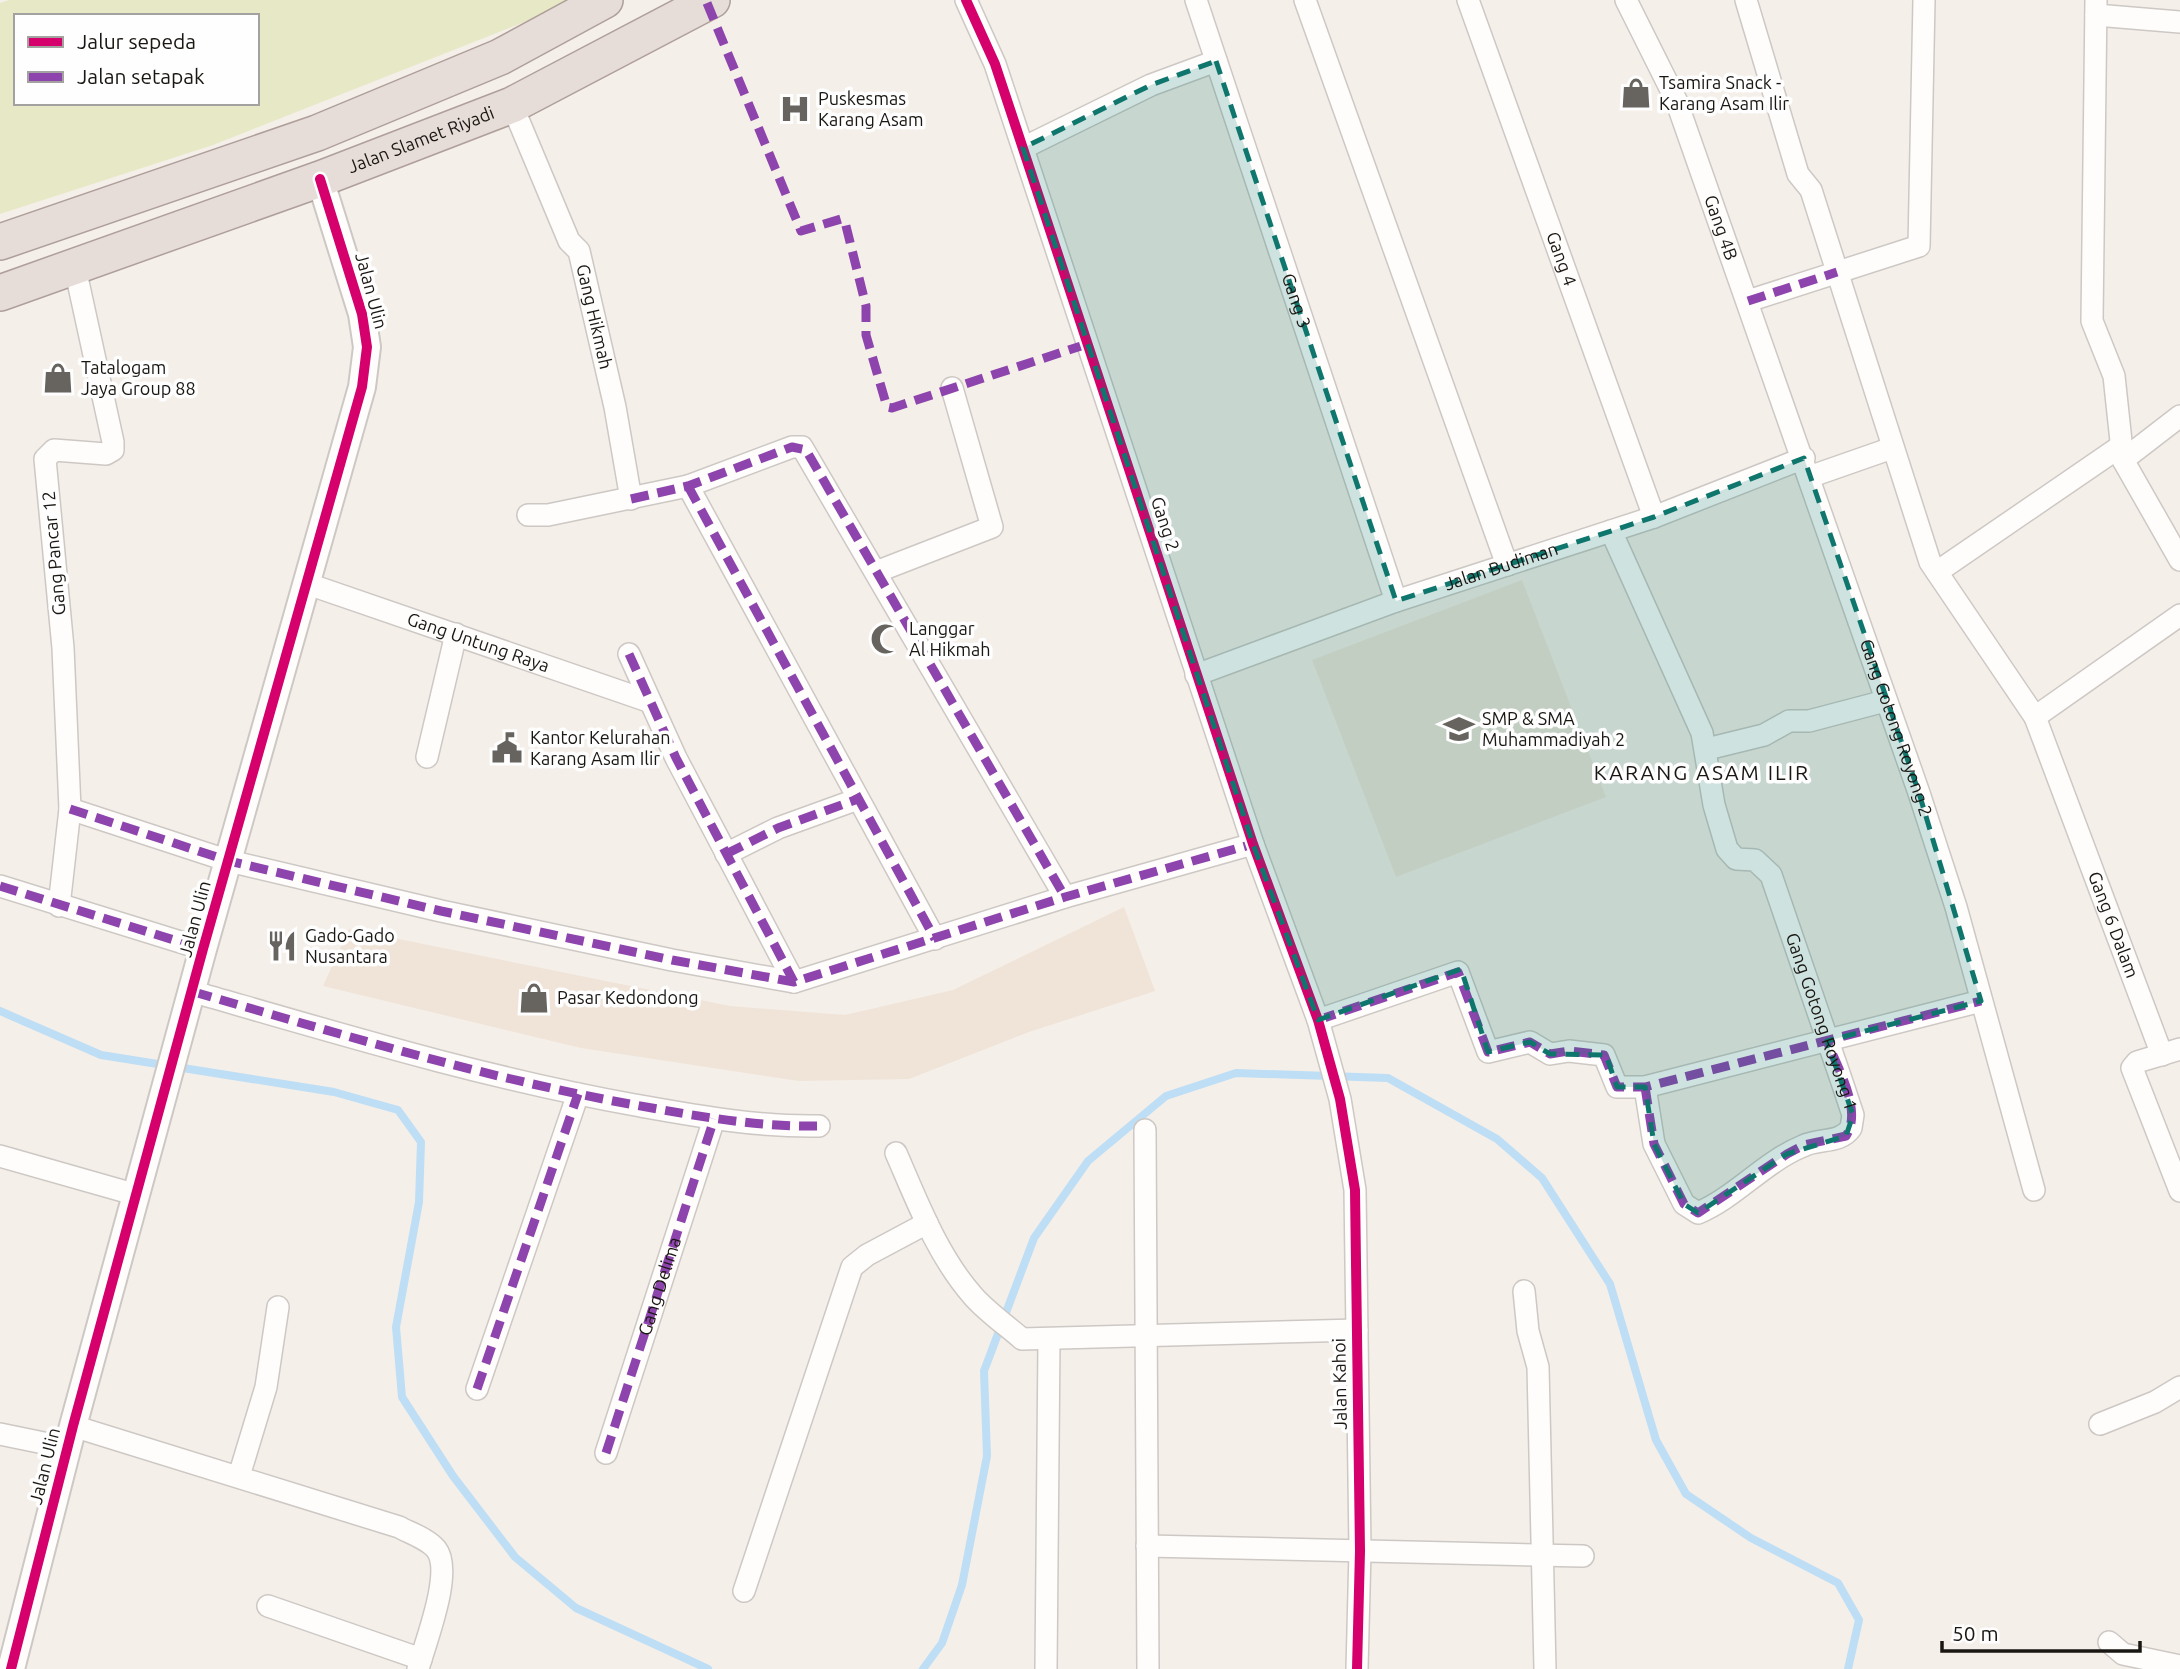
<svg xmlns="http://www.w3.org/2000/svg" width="2180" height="1669" viewBox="0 0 2180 1669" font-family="Ubuntu,sans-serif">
  <rect width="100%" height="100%" fill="#f5efe9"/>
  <g fill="#f0e4d8">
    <path d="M1522,580L1606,797L1396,877L1312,660Z"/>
    <path d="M1124,907L1155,991L1029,1032L909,1079L799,1081L581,1048L323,986L349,929L730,1006L845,1015L953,990Z"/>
  </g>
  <path fill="#e7e9c6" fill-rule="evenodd" d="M9,0H569L550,12L213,145L0,214V3ZM16,16H257V103H16Z"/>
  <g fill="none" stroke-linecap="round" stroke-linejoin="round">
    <g stroke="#bedef5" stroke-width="8">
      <path d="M0,1011L101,1055L334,1092L398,1110L421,1142L419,1202L396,1327L402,1397L453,1476L515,1557L576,1608L708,1669"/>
      <path d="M923,1669L942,1643L962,1585L987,1456L984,1371L1034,1238L1088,1161L1166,1096L1236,1073L1388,1078L1497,1139L1542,1178L1610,1284L1656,1440L1686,1494L1751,1538L1838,1583L1859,1620L1848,1669"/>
    </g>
    <g stroke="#cdc8c4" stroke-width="24">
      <g id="minor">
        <path d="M966,0L995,64L1253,844L1318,1020L1340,1099L1355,1190L1360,1551L1357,1669"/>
        <path id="s1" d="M1196,0L1396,601"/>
        <path d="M1305,0L1507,565"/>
        <path id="s2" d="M1468,0L1654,517"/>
        <path id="s3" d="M1626,0L1676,100L1919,793L1956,907L2034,1190"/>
        <path d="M1746,0L1798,174L1811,190L1930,562L2035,717L2180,615"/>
        <path d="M2096,0L2092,321L2114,376L2123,460L2180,560"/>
        <path d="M2096,15L2180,22"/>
        <path id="s4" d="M512,105L569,241L579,251L615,407L631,499"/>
        <path d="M1023,148L1151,85L1216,61"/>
        <path d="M1748,301L1919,246L1924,0"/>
        <path d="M2123,460L2180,416"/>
        <path d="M1809,477L1892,448"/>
        <path d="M688,486L935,939"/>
        <path d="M528,515H548L688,486L792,447H802L1065,897"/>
        <path id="s5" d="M1611,531L1702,733L1714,805L1727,849L1736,859L1755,860L1771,875L1842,1082L1853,1115L1851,1128C1840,1144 1819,1138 1803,1146C1764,1162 1736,1197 1698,1213L1684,1204L1654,1144L1645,1087"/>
        <path d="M876,572L992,527L952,388"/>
        <path d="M1937,572L2121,446"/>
        <path id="s6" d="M308,584L648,701"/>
        <path d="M629,654L676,758L794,982"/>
        <path id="s7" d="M1196,675L1396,601L1654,517L1804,458"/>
        <path id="s8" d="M2035,717L2162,1055"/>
        <path d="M1707,749L1764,735L1789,721H1809L1885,701"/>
        <path d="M427,757L456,634"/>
        <path d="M70,809L229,861L441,911L672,960L794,982L1065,897L1253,844"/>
        <path d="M726,854L778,828L858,799"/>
        <path d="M0,886L203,949"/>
        <path d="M59,906L70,809L63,648L45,459L54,450L106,454L113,450V442L75,268"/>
        <path d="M194,992C340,1034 485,1078 635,1105C697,1116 756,1127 819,1126"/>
        <path d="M1318,1020L1458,972L1488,1052L1530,1042L1550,1054L1569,1051L1604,1055L1617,1087H1645L1981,1001"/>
        <path d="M2180,1049L2137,1062L2132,1068L2180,1191"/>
        <path d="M1145,1130L1148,1669"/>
        <path d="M896,1153C917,1201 937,1255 973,1296C987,1312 1006,1325 1022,1339L1357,1330"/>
        <path d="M0,1156L137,1195"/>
        <path d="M1524,1291L1528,1331L1538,1367L1545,1669"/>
        <path d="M477,1389L578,1094"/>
        <path d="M2100,1424L2155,1402L2180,1387"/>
        <path d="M73,1426L399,1527C410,1533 428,1539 436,1549C454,1571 425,1643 418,1669"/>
        <path d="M0,1434L68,1448"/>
        <path d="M606,1453L714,1119"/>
        <path d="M239,1476L266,1387L278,1307"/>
        <path d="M1147,1546L1583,1556"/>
        <path d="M744,1591L852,1267L867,1255L927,1223"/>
        <path d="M268,1606L421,1659"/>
        <path d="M2109,1642L2123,1654L2180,1666"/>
        <path d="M1046,1669L1049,1340"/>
      </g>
    </g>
    <g stroke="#cdc8c4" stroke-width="30">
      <path id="tertiary" d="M11,1669L73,1426L203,949L362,387L367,347L362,314L320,179"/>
    </g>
    <g stroke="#af9f9a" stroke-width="38">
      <g id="trunk">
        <path d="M0,242L317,133L500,57L605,0"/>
        <path id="s9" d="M0,293L320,179L512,105L712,0"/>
      </g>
    </g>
    <use href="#minor" stroke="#fefdfc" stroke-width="21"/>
    <use href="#tertiary" stroke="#fefdfc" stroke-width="26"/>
    <use href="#trunk" stroke="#e6dcd8" stroke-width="35"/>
    <g stroke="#8e44ad" stroke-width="9" stroke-dasharray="18 9" stroke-linecap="butt">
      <path d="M707,3L801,231L841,219L845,222L866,306V335L887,407L892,408L1087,344"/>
      <path d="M1748,301L1837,272"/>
      <path d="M688,486L935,939"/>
      <path d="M631,499L688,486L792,447L806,450L1065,897"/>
      <path d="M629,654L676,758L794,982"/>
      <path d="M70,809L229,861L441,911L672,960L794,982L1065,897L1253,844"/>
      <path d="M726,854L778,828L858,799"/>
      <path d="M0,886L203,949"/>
      <path d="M194,992C340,1034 485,1078 635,1105C697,1116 756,1127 819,1126"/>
      <path d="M1318,1020L1458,972L1488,1052L1530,1042L1550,1054L1569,1051L1604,1055L1617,1087H1645L1981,1001"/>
      <path d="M1645,1087L1654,1144L1684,1204L1698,1213L1787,1154L1804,1145L1846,1136C1863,1110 1837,1067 1827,1041"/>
      <path d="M477,1389L578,1094"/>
      <path id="s10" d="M606,1453L714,1119"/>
    </g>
    <g stroke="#fefefe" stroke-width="15">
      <g id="cycleway">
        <path d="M966,0L995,64L1253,844L1318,1020L1340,1099L1355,1190L1360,1551L1357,1669"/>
        <path d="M11,1669L73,1426L203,949L362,387L367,347L362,314L320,179"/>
      </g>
    </g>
    <use href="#cycleway" stroke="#d6006c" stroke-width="10"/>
  </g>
  <path fill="#0f766e" fill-opacity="0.2" stroke="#0f766e" stroke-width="5" stroke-dasharray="14 9" stroke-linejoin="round" d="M1216,61L1396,601L1654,517L1804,458L1919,793L1981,1001L1827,1041L1853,1115L1846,1136L1787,1154L1698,1213L1684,1204L1654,1144L1645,1087H1617L1606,1055L1550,1054L1530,1042L1488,1052L1461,969L1318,1020L1253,844L1023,148L1151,85Z"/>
  <defs>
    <g id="shop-bare" transform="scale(2.415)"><path d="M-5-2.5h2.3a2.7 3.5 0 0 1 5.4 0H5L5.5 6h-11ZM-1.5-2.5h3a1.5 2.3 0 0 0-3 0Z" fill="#67635e" stroke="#fefefe" stroke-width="2.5" paint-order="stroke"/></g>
    <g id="hospital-bare" transform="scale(2.415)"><path d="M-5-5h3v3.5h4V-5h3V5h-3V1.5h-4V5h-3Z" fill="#67635e" stroke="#fefefe" stroke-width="2.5" paint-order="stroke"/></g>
    <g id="mosque-bare" transform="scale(2.415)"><path d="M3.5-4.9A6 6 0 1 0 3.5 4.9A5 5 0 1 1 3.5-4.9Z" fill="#67635e" stroke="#fefefe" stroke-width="2.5" paint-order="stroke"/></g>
    <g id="school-bare" transform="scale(2.415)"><path d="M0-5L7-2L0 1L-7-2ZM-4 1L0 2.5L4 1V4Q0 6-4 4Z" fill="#67635e" stroke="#fefefe" stroke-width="2.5" paint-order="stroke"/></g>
    <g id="civic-bare" transform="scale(2.415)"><path d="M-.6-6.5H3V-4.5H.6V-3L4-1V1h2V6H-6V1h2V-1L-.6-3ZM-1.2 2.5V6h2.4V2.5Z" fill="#67635e" stroke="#fefefe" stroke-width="2.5" paint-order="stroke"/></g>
    <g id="restaurant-bare" transform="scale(2.415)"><path d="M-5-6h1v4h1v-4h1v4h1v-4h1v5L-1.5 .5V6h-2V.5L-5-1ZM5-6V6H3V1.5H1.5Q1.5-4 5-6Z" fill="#67635e" stroke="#fefefe" stroke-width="2.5" paint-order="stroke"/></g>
  </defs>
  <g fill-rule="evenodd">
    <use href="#shop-bare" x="1636" y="93"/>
    <use href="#hospital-bare" x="795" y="109"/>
    <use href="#shop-bare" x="58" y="378"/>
    <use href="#mosque-bare" x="886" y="639"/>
    <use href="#school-bare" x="1459" y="729"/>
    <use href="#civic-bare" x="507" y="748"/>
    <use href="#restaurant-bare" x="282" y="946"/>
    <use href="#shop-bare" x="534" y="998"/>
  </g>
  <g text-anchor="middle" stroke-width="7" stroke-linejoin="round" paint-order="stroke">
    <g font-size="18" fill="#1a1713" stroke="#fefefe" text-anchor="start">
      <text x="1659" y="89">Tsamira Snack -<tspan x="1659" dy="21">Karang Asam Ilir</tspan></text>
      <text x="818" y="105">Puskesmas<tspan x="818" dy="21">Karang Asam</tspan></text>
      <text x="81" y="374">Tatalogam<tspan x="81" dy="21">Jaya Group 88</tspan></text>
      <text x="909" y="635">Langgar<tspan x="909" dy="21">Al Hikmah</tspan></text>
      <text x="1482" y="725">SMP &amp; SMA<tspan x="1482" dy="21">Muhammadiyah 2</tspan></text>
      <text x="530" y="744">Kantor Kelurahan<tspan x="530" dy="21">Karang Asam Ilir</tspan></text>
      <text x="305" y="942">Gado-Gado<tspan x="305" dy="21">Nusantara</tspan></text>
      <text x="557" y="1004">Pasar Kedondong</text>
    </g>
    <g font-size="18" fill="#1a1713" stroke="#fefefe">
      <text dy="6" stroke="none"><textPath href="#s9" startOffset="448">Jalan Slamet Riyadi</textPath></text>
      <text dy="6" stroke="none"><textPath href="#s3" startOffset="247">Gang 4B</textPath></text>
      <text dy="6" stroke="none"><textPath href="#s2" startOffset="275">Gang 4</textPath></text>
      <text transform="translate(371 291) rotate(75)" y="6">Jalan Ulin</text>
      <text dy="6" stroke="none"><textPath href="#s1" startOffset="317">Gang 3</textPath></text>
      <text dy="6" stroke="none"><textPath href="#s4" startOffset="229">Gang Hikmah</textPath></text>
      <text transform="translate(1165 524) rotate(72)" y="6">Gang 2</text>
      <text transform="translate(54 553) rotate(-95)" y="6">Gang Pancar 12</text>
      <text dy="6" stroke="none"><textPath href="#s7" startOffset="324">Jalan Budiman</textPath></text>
      <text dy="6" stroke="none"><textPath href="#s6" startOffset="180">Gang Untung Raya</textPath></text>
      <text dy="6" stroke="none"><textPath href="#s3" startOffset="777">Gang Gotong Royong 2</textPath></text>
      <text transform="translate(195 919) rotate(-75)" y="6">Jalan Ulin</text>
      <text dy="6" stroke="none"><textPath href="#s8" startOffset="222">Gang 6 Dalam</textPath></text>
      <text dy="6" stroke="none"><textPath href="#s5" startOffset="550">Gang Gotong Royong 1</textPath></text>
      <text dy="6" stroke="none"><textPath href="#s10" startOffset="175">Gang Delima</textPath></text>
      <text transform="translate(1340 1384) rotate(-91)" y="6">Jalan Kahoi</text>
      <text transform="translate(45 1466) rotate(-76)" y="6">Jalan Ulin</text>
    </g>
    <g font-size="21" letter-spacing="2" fill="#1a1713" stroke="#fefefe">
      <text x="1702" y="780">KARANG ASAM ILIR</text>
    </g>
  </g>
  <rect x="14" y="14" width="245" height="91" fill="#fefefe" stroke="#a3a2a0" stroke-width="2"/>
  <rect x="28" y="37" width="35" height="10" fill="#d6006c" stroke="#a3a2a0" stroke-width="2"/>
  <text x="77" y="49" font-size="21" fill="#1a1713">Jalur sepeda</text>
  <rect x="28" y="72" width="35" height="10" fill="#8e44ad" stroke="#a3a2a0" stroke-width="2"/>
  <text x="77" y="84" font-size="21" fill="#1a1713">Jalan setapak</text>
  <path d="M1942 1641v10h198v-10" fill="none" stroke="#1a1713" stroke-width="3.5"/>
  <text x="1952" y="1641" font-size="21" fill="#1a1713" stroke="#fefefe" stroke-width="5" paint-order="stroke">50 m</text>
</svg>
